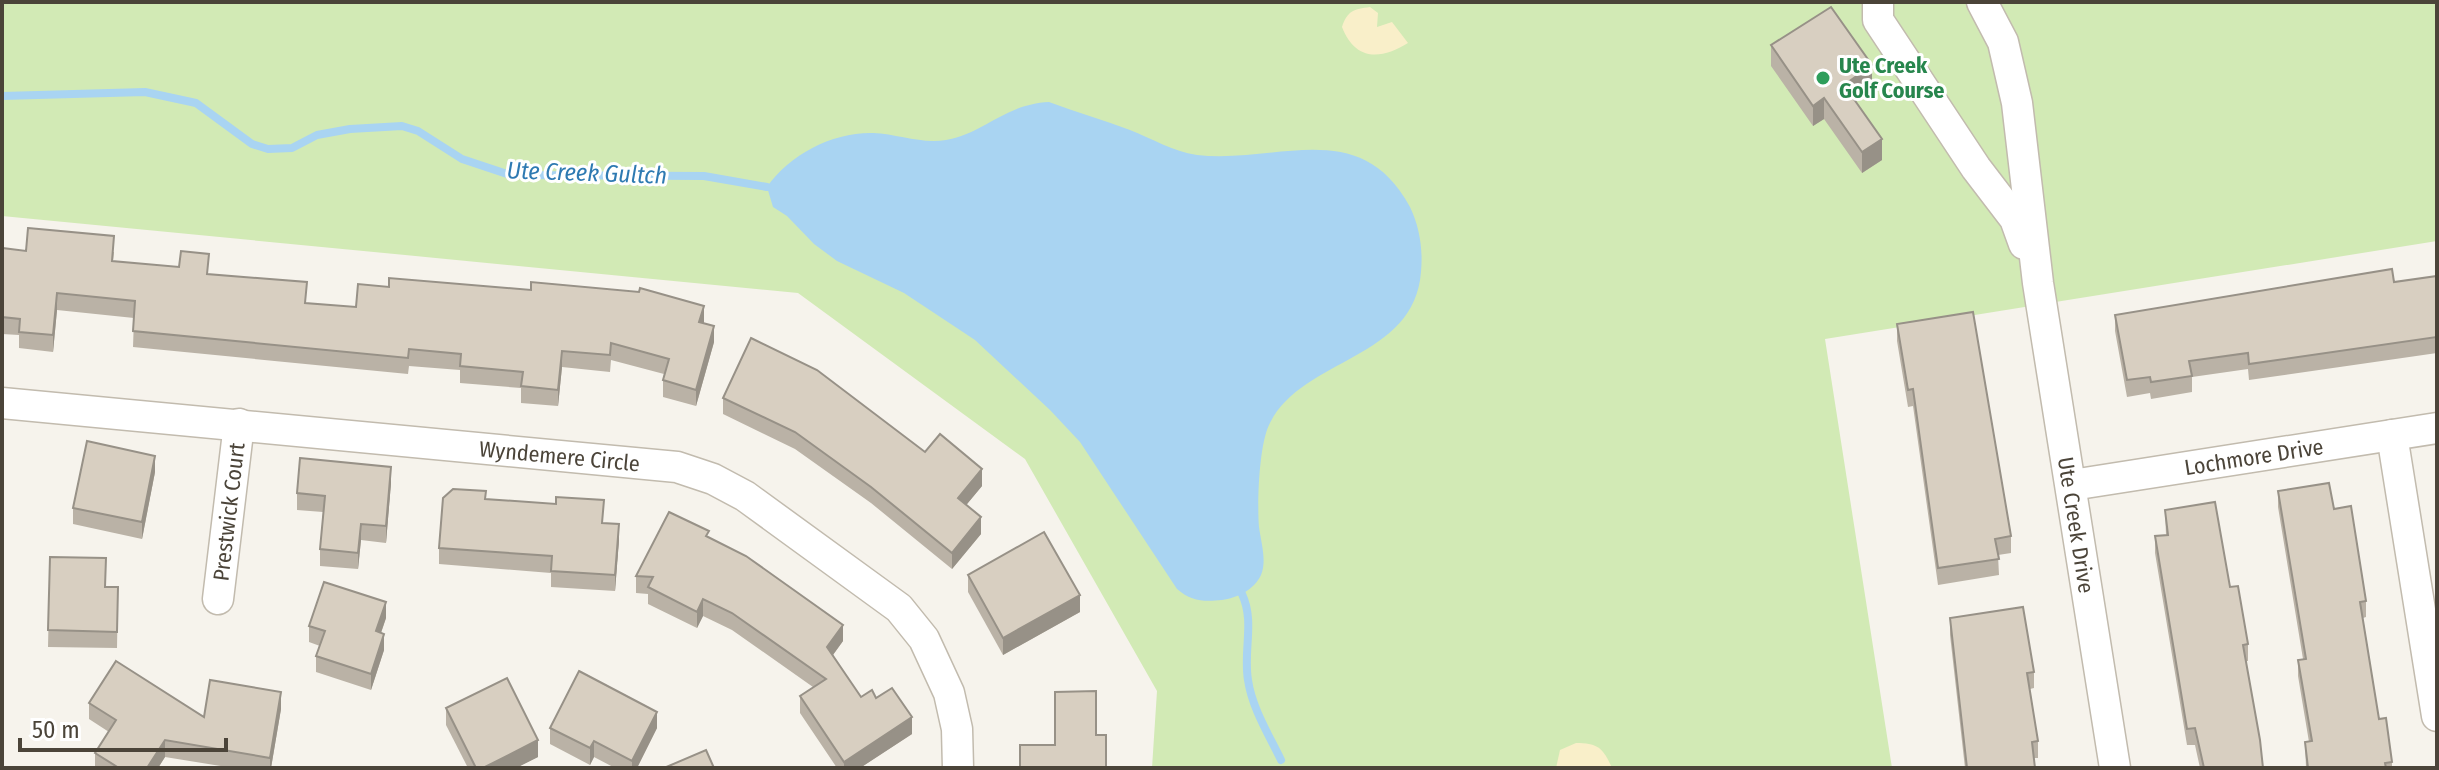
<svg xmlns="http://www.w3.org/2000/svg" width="2439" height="770" viewBox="0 0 2439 770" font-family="'Fira Sans Condensed',sans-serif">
  <rect width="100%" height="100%" fill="#f6f3ec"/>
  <path fill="#d2eab5" d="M2,2H2437V241L1825,339L1892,768H1152L1157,691L1025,459L798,293L2,216Z"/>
  <g fill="#f9efc9">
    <path d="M1370,7L1378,13L1377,27L1392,22L1408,43C1381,60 1355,61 1342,27C1347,11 1354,9 1370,7Z"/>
    <path d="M1576,743C1598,743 1603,748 1612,768H1556L1560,750Z"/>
  </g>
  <path fill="#a9d4f2" d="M1049,102C1076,112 1103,120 1130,130C1153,139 1172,151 1197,155C1278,164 1360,115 1410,207C1420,228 1423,250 1421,272C1414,361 1301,357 1269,425C1259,446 1257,503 1259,527C1261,542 1267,561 1261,575C1254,590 1237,598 1222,600C1203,602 1191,601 1177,589L1080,442L1050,410L975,340L904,293L837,261L814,244L787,216L773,207L767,187C790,154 833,132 873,133C898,134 921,144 946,140C983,134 1005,104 1049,102Z"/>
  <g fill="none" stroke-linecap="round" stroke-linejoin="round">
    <g stroke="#a9d4f2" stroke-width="8">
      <path d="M2,96L145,92L196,103L252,144L268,149L292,148L317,135L350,129L402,126L418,131L462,159L510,175L704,176L767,187"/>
      <path d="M1242,594C1255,622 1243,650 1248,680C1252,708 1269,735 1281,760"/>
    </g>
    <g stroke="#c2bbae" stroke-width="33">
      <g id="minor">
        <path d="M1878,2V20L1976,168L2015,219L2024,244"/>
        <path id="s1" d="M1982,2L2003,42L2017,103L2038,283L2115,768"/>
        <path id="s2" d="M2,403L677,467L713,479L745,496L899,608L924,639L949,693L957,729L958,768"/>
        <path d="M2392,435L2437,716"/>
        <path id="s3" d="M2072,485L2437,428"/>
        <path id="s4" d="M218,599L239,424"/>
      </g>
    </g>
    <use href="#minor" stroke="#fff" stroke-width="30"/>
  </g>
  <g fill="#bab2a6">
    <path d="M1771,45L1872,86L1853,99L1882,160L1862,173L1824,119L1813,126L1771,66Z"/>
    <path d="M2,248L26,251L114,252L113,261L209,274L307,303L356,307L704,323L714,342L696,406L663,397V380L664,374L611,360L610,372L562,367L558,406L521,403V388L460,383V370L409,366L408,374L133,347L134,318L57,310L53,352L19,348V335L2,334Z"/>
    <path d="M2437,276V353L2249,380L2248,369L2192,377V392L2151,399L2150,393L2127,397L2115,331V315L2394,282Z"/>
    <path d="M1897,324L2011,536V553L1998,555L1999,575L1938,585L1913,406L1908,407L1897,341Z"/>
    <path d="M723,398L925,452L982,486L966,505L981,534L952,569L871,503L795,449L723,414Z"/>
    <path d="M155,472L142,539L73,524V508Z"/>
    <path d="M391,483L386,543L361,540L358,569L320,566V549L323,512L297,510V493Z"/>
    <path d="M2278,491L2334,509L2366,601V617L2363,618L2379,719L2392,762V768H2306L2305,742H2309L2298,676V660L2303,659L2278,507Z"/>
    <path d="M486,499L603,523L619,540L615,591L551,587V573L439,564V548Z"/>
    <path d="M2165,510L2230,587L2248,644V661H2246L2263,768H2200L2195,745H2187L2155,553V536L2166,535Z"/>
    <path d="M709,538L843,641L833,655L861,697L876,698L912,734L860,768H837L800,713V696L813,687L732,630L703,616L697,628L648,604V594L636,593V576Z"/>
    <path d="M50,557L105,587H118L117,648L48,647Z"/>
    <path d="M968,575L1080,612L1003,655L968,592Z"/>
    <path d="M386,618L381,633L384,650L371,690L316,672V656L320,646L309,642V626Z"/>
    <path d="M1950,618L2034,672V688L2030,689L2038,741V758H2034L2035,768H1965L1950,635Z"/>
    <path d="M89,703L204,717L281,709L271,768H233L165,757L158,768H95V753L109,732L89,719Z"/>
    <path d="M446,708L538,757L516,768H468L446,725Z"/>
    <path d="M550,728H657L637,768H615L594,757L590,765L550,744Z"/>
  </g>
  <g fill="#979187">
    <path d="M1872,65V86L1844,105V85Z"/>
    <path d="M1824,98V119L1813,126V106Z"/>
    <path d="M1882,139V160L1862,173V152Z"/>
    <path d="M57,293V310L53,352V335Z"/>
    <path d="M704,306V323L699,322Z"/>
    <path d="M714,326V342L696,406V390Z"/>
    <path d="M562,351V367L558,406V390Z"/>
    <path d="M155,456V472L142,539V522Z"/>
    <path d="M391,467V483L386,543V526Z"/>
    <path d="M982,469V486L958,515V498Z"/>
    <path d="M981,517V534L952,569V553Z"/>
    <path d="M361,524V540L358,569V553Z"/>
    <path d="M619,524V540L615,591V575Z"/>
    <path d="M1080,595V612L1003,655V638Z"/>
    <path d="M703,599V616L697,628V612Z"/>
    <path d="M386,602V618L376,647V631Z"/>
    <path d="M843,625V641L827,663V647Z"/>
    <path d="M384,634V650L371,690V674Z"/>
    <path d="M281,692V709L271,768H270V758Z"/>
    <path d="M657,712V728L637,768H632V761Z"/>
    <path d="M912,717V734L860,768H844V762Z"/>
    <path d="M165,740V757L158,768H147Z"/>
    <path d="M538,740V757L516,768H483Z"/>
    <path d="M594,741V757L590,765V748Z"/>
  </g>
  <g fill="#d8cfc1" stroke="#979187" stroke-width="2">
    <path d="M1831,7L1872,65L1844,85L1882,139L1862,152L1824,98L1813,106L1771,45Z"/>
    <path d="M28,228L114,236L112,261L179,267L181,251L209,254L207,274L307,282L305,303L356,307L358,284L389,287V278L531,290V282L639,292L640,288L704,306L699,322L714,326L696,390L663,380L669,359L611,343L610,355L562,351L558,390L521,386L523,372L460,366L461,354L409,349L408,358L133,331L135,301L57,293L53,335L19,332L20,319L2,317V248L26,251Z"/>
    <path d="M2392,269L2394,282L2437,276V337L2249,364L2248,353L2189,361L2192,376L2151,382L2150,377L2127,380L2115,315Z"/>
    <path d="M1973,312L2011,536L1995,539L1999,559L1938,568L1913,389L1908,390L1897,324Z"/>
    <path d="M751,338L817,370L925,452L940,434L982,469L958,498L981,517L952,553L871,487L795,432L723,398Z"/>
    <path d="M87,441L155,456L142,522L73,508Z"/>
    <path d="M300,458L391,467L386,526L361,524L358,553L320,549L325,496L297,493Z"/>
    <path d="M2329,483L2334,509L2351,506L2366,601L2360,602L2379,719L2386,718L2392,762L2385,763L2386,768H2308L2305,742L2312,741L2298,660L2306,659L2278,491Z"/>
    <path d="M453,489L486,491L485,499L556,504V497L604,500L602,523L619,524L615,575L551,571L552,556L439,548L443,498Z"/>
    <path d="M2215,502L2230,587L2238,586L2248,644L2243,645L2260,740L2263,768H2204L2195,728L2187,729L2155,536L2168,535L2165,510Z"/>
    <path d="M669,512L709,531L706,536L746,556L843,625L827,647L861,697L872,690L876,698L892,688L912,717L844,762L800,696L826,679L732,613L703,599L697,612L648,587L653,577L636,576Z"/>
    <path d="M1044,532L1080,595L1003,638L968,575Z"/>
    <path d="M50,557L106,558L105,587H118L117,632L48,630Z"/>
    <path d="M324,582L386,602L376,631L384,634L371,674L316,656L325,631L309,626Z"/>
    <path d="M2023,607L2034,672L2027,673L2038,741L2032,742L2035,768H1967L1950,618Z"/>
    <path d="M116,661L204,717L210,680L281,692L270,758L165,740L147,768H119L95,753L116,720L89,703Z"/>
    <path d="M579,671L657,712L632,761L594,741L590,748L550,728Z"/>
    <path d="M507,678L538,740L483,768H476L446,708Z"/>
    <path d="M1096,691V735H1106V768H1020V745H1055V692Z"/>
    <path d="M706,750L714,768H664Z"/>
  </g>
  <circle fill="#2e9e5b" stroke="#fff" stroke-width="3" cx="1823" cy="78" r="8"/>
  <g text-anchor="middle" stroke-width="6" stroke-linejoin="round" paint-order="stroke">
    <g font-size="22" font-weight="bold" fill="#27864d" stroke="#fff" text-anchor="start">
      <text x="1839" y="73">Ute Creek<tspan x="1839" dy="25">Golf Course</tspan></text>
    </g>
    <g font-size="22" fill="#4b4439" stroke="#fff">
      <text dy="8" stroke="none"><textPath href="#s2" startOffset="560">Wyndemere Circle</textPath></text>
      <text dy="8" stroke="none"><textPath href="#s3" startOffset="184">Lochmore Drive</textPath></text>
      <text dy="8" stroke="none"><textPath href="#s4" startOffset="88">Prestwick Court</textPath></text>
      <text dy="8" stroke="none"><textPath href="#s1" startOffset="534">Ute Creek Drive</textPath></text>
    </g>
    <g font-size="24" font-style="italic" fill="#2e7ab2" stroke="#fff">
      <text transform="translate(587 173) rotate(2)" y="8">Ute Creek Gultch</text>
    </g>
  </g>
  <rect width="2439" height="770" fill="none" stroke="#4b4439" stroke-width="8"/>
  <path d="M20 738v12h206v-12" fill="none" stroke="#4b4439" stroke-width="4"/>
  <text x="32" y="738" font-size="24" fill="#4b4439" stroke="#ffffff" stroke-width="6" paint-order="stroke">50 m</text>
</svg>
